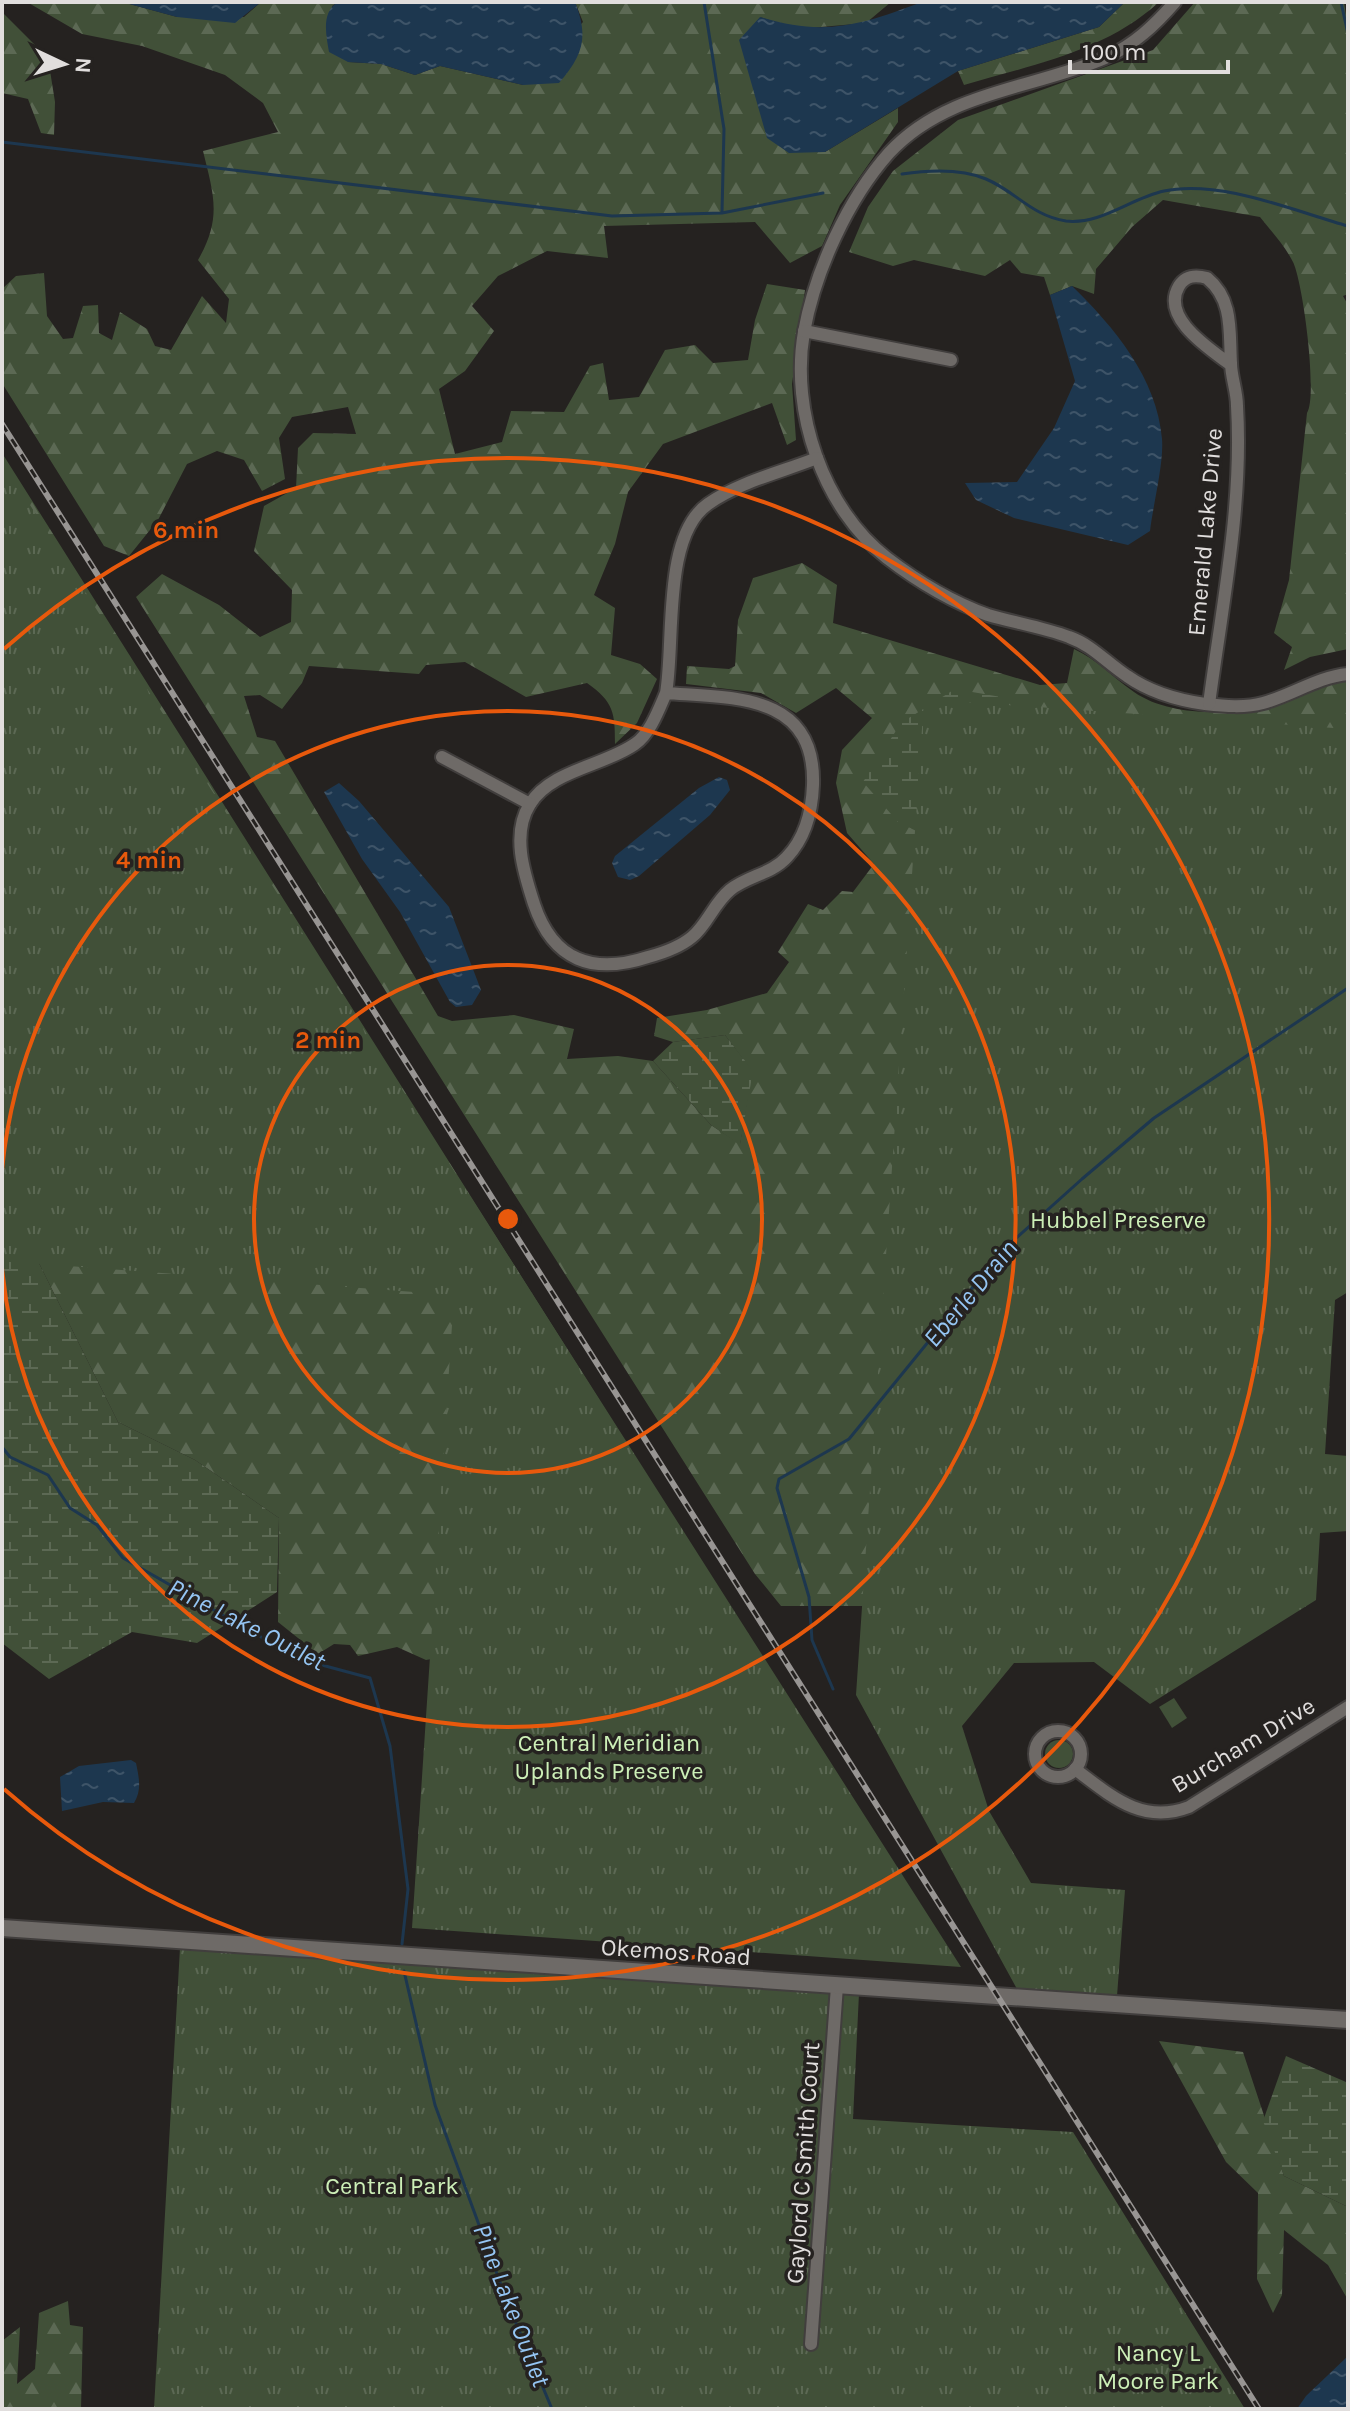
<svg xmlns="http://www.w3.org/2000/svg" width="1350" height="2411" viewBox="0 0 1350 2411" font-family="Karla,sans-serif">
  <defs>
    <pattern id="forest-firs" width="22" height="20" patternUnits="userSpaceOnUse" patternTransform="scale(2)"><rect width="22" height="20" fill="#415038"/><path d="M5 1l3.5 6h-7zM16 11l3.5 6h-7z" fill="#5c6954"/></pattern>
    <pattern id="wetland-marsh" width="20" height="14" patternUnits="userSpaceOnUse" patternTransform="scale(2)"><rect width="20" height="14" fill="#415038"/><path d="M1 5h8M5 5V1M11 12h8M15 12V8" fill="none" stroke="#5c6954"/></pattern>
    <pattern id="park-tufts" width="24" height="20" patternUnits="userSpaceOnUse" patternTransform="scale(2)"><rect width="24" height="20" fill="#415038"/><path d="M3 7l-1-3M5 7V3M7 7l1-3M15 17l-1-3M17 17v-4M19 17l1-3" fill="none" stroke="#5c6954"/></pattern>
    <pattern id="water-ripples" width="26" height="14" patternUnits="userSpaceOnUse" patternTransform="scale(2)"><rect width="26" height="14" fill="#1d374f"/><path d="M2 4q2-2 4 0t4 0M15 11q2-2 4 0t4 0" fill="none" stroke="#3e5468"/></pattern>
  </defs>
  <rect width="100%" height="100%" fill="#252220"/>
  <g fill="#415038">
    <path d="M1174,1698L1187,1718L1172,1728L1159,1707Z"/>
    <circle cx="1059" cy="1754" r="14"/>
  </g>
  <g fill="url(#forest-firs)">
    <path d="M27,2H122L177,17H244L261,2H338L332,6L348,62L381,64L415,75L440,66L523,85L583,22L575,2H891L866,23L798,29L760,17L825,152L898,108V122L840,205L822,246L790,263L755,222L604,226L608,258L547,251L498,276L472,306L494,331L465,371L439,389L455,454L502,442L511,411L564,412L590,366L603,363L609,400L639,397L665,350L695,345L713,363L748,360L755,320L767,284L805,290L792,384L796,440L787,445L772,403L663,444L628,492L615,544L594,595L615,608L611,655L640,664L657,679L637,723L615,744C615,713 614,702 587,683L526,697L465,662L426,665L419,674L309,666L302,683L282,709L260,695L244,696L257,737L275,741L438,1016L452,1021L514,1015L574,1029L567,1059L618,1056L653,1061L711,1125L740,1144L752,1071L725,1035L673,1042L654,1036L657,1018L707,1010L767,993L789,962L778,952L808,904L823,910L842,891L853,892L874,864L847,833L836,783L842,750L872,718L836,688L796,713L761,693L686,684L687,666L729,669L735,666L738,620L753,578L802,563L837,585L833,623L1040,685L1067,683L1074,649C1098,660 1112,677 1134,692C1168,716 1226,715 1266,707C1294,702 1319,683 1348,681V1237L1016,1606H781L755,1574L136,597L162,574L219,605L260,637L291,622L292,590L254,551L264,506L296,488L298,448L313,433L356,434L348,407L292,417L279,438L285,479L262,491L244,460L217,451L187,464L158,520L129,556L104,546L2,383V289L16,276L44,273L47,316L63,339L73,338L83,306L98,305L99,333L112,340L120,312L147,329L155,346L171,350L202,296L226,323L229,299L198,260C222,218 214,196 203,151L278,132L263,103L225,75L142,46L82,34Z"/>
    <path d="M1125,2H1159C1106,51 1032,65 964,85L958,71L1099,27Z"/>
    <path d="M1195,2H1344L1348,29V294L1343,296L1348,305V649L1310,657L1284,670L1292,647L1274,633L1289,580L1307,413C1318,396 1303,282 1293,262C1285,246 1271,231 1260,217L1163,200L1132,227L1096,269L1094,294L1072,286L1050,295L1044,277L1021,273L1010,260L985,276L914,260L893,266L849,252L868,207L893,171L958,120L1153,50Z"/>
    <path d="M2,12L48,58L55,102L54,135L41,133L28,99L2,93Z"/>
    <path d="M2,453L728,1604L426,1660L397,1647L358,1656L350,1645L334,1644L318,1654L278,1622L279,1518L195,1460L118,1422L25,1235L2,1143Z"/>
    <path d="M1159,2041L1243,2052L1284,2176L1348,2207V2300L1328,2265L1284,2230L1282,2295L1273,2313L1257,2279L1258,2193L1226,2162Z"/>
    <path d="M68,2301L70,2325L83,2327L81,2409H2V2341L20,2327L17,2384L35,2369L39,2313Z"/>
  </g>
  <g fill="url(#wetland-marsh)">
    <path d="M955,689L1001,697L1048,735L967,856L898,822L863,782L901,723Z"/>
    <path d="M725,1035L753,1071L740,1145L711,1125L653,1061L673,1042Z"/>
    <path d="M2,1144L25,1235L118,1422L195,1460L279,1518L277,1592L197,1643L132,1632L49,1679L2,1643Z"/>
    <path d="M1286,2056L1346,2082L1348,2088V2207L1284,2176L1263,2121Z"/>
  </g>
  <g fill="url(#park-tufts)">
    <path d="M2,461L961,1967L412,1928L454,1295L2,1261Z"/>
    <path d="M924,699L1348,729V1292L1335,1300L1325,1454L1348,1456V1531L1320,1533L1316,1600L1150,1704L1094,1662L1014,1663L962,1726L989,1811L1031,1883L1125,1890L1117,1996L1017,1989L856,1695Z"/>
    <path d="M180,1948L859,1993L853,2119L1073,2132L1245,2409H154Z"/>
  </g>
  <g fill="url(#water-ripples)">
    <path d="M122,2H261L235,23L177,17Z"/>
    <path d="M338,2H575C589,37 583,55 559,83L523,85L440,66L415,75L381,64L348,62L329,52C326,35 321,12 338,2Z"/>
    <path d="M922,2H1125L1099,27L958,71L825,152L789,153L767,138L739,40L760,17C824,37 861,25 922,2Z"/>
    <path d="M1072,286C1114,327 1157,378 1162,439C1164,463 1153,505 1150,531L1128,545L1014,518L976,500L965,483L1017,482L1054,428L1075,381L1050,295Z"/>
    <path d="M719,777L727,780L730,790L710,815L639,876L630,880L618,877L612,863L615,856L699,788Z"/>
    <path d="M339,783L359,801L449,907L481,990L472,1005L456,1007L450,1002L400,912L362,859L324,792Z"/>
    <path d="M131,1760L136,1763C139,1778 142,1790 134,1803L103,1802L62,1811L60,1777L79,1766Z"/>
    <path d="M1348,2356V2409H1297L1306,2396Z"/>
  </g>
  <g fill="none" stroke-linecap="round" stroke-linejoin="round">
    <g stroke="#1d374f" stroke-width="3">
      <path d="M704,2L724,129L722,212"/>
      <path d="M1341,2L1348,34"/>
      <path d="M2,142L612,216L722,213L823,193"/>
      <path d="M902,174C929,170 960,168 986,179C1015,191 1032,216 1066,221C1101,225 1131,198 1164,191C1220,179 1294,211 1348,226"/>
      <path d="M2,1447L10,1457L48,1475L70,1508L97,1525L123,1558L268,1641L318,1664L370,1678L390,1746L408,1889L402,1944"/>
      <path d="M833,1689L812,1640L809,1597L777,1488L779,1479L849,1439L1004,1249L1082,1179L1154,1118L1348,988"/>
      <path d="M404,1971L435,2105L508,2304L552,2409"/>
    </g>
    <g stroke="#413e3d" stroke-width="16">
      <g id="minor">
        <path d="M1175,2C1155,25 1134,45 1105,58C1033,89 946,91 889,153C848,199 815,271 804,332C790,410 823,509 887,558C917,581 952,602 988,615C1015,623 1043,627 1069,637C1092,645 1107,663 1127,676C1151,693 1177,700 1205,704C1224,706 1245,708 1263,703C1293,695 1317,677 1348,674"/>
        <path d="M804,331L951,360"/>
        <path d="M666,693C659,709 650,734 635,744C604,766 551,770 530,804C511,834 524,873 534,904C553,961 593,975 648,957C663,953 680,947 692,937C707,925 714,903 730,890C747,876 772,874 787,857C806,837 812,811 813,785C816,693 733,698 666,693C675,642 662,536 708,504C739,482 782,472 817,458"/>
        <path d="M1209,704C1222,606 1243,505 1237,406C1237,391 1231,377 1231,363C1229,333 1234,300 1207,278C1196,275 1186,275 1179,286C1160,318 1210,349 1231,365"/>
        <path d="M442,757L530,804"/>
        <circle cx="1058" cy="1754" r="23"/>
        <path d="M1075,1769C1111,1796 1142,1825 1189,1807L1348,1707"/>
        <path d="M811,2344L837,1986"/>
      </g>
    </g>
    <g stroke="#413e3d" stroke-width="20">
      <path id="tertiary" d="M2,1928L1348,2020"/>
    </g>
    <use href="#minor" stroke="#6e6a67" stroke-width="12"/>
    <use href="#tertiary" stroke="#6e6a67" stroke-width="16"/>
    <g stroke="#989593" stroke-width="6">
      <path id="rail" d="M2,424L1259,2409"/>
    </g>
    <use href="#rail" stroke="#252220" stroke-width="3" stroke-dasharray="9" stroke-linecap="butt"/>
  </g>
  <g fill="none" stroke="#e8590c" stroke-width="4">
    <circle cx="508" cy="1219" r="254"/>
    <path d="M2 1170A508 508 0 1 1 2 1268"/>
    <path d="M4 649A761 761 0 1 1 4 1789"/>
  </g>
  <g text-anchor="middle" stroke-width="7" stroke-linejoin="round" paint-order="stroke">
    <g font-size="24" fill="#e1dedd" stroke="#252220">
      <text transform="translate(1205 532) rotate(-85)" y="8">Emerald Lake Drive</text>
      <text transform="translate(1243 1745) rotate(-31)" y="8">Burcham Drive</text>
      <text transform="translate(676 1952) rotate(4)" y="8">Okemos Road</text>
      <text transform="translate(803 2163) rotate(-86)" y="8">Gaylord C Smith Court</text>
    </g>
    <g font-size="24" fill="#ccefb7" stroke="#252220">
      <text x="1118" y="1228">Hubbel Preserve</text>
      <text x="609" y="1751">Central Meridian<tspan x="609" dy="28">Uplands Preserve</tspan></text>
      <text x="392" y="2194">Central Park</text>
      <text x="1158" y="2361">Nancy L<tspan x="1158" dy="28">Moore Park</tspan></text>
    </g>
    <g font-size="26" font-style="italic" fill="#95c5f3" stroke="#252220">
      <text transform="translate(970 1293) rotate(-50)" y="9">Eberle Drain</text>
      <text transform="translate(247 1624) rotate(27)" y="9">Pine Lake Outlet</text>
      <text transform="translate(512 2305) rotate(69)" y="9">Pine Lake Outlet</text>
    </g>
  </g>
  <circle cx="508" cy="1219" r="12" fill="#e8590c" stroke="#252220" stroke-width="4"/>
  <g font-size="24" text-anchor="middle" font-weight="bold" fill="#e8590c" stroke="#252220" stroke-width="7" stroke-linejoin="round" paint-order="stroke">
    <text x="186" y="538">6 min</text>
    <text x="149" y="868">4 min</text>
    <text x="328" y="1048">2 min</text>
  </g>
  <rect width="1350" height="2411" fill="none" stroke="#e1dedd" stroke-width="8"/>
  <g transform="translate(64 64) rotate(94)" stroke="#252220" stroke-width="6" paint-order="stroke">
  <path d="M0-6L14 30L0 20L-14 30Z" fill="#e1dedd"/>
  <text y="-12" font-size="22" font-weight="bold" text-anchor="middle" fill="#e1dedd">N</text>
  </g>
  <path d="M1070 60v12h158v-12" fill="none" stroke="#e1dedd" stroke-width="4"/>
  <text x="1082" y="60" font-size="24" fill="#e1dedd" stroke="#252220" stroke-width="6" paint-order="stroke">100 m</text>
</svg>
